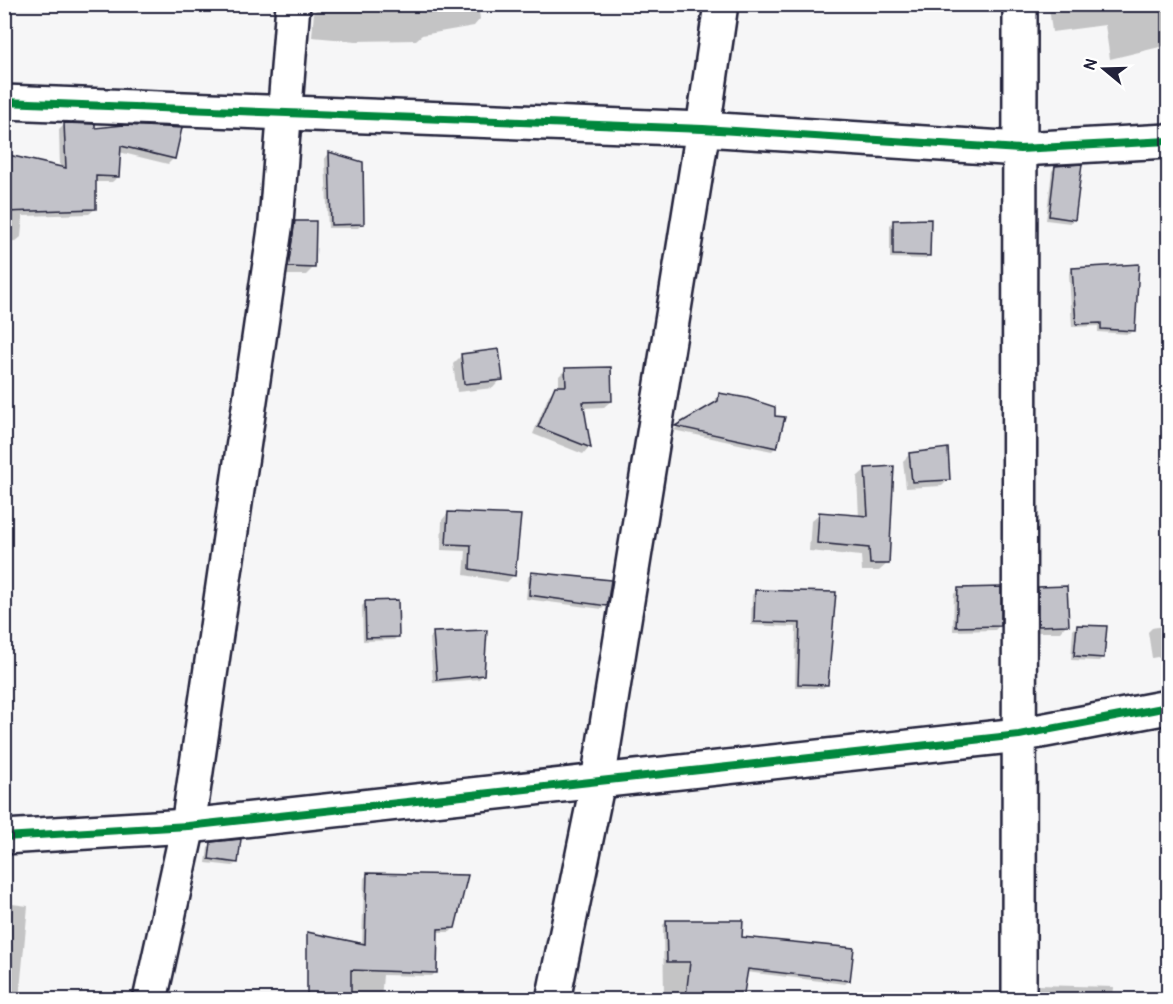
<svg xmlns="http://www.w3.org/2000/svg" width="1173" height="1004" viewBox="0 0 1173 1004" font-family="Pangolin,sans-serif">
  <rect width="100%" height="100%" fill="#f6f6f7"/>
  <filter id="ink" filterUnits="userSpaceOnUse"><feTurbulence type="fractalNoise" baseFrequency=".0167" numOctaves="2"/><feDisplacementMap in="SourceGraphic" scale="12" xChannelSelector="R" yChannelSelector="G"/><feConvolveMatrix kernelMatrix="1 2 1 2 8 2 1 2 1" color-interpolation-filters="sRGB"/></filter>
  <g filter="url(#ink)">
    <g fill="#0003">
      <path d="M334,4H478L480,19L474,26L422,35L416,40L356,41L312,37L314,12L321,6L334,7Z"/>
      <path d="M1051,4H1168V45L1110,59L1105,25L1052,32L1049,7Z"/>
      <path d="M64,125L94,130L174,158L168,164L119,152L118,177L112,182H94L95,209L89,214L23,216L21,237L15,242L4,243V156L60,168L59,130Z"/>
      <path d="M329,154L362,163V224L358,228H328L325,158Z"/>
      <path d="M1055,167L1074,219L1070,223L1046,220L1052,171Z"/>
      <path d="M296,222L314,267L306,275H281L287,231Z"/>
      <path d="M893,222L929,255L925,259L890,258V225Z"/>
      <path d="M1073,269L1133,330L1129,334L1098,332V326L1072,327L1069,273Z"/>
      <path d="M462,355L501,379L493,388L457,392L453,364Z"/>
      <path d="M566,369L611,401L604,407L583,408L589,447L583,454L533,434L549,395L556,388H559V376Z"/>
      <path d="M720,395L776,447L772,451L673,430L715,405L716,398Z"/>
      <path d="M910,454L948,480L942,486L906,488L903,461Z"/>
      <path d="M866,469L888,563L879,571H862L861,556L809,551L811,521L820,513L859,517L857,477Z"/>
      <path d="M448,513L513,576L507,582L464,575L466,551L441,550L442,520Z"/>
      <path d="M532,573L606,605L602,609L526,599L528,577Z"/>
      <path d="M1039,588L1067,624L1060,632H1031V595Z"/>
      <path d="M958,590L999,626L995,630L953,631L954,594Z"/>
      <path d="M756,591L834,594L827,684L823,688H795L796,627L751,625L752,595Z"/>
      <path d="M366,602L398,636L394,640L363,641L362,606Z"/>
      <path d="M1168,625V655L1152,658L1148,632L1152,628Z"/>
      <path d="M1077,626L1103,657L1099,661L1071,660L1073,630Z"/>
      <path d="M434,634L483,675L479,679L433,683L430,637Z"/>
      <path d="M212,844L237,862L233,866L206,863L208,848Z"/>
      <path d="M368,874L454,928L450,932H437L435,973L432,976L383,975L381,1000H332L331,943L362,945L364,878Z"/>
      <path d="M4,903L28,906L19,1000H4Z"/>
      <path d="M667,921L740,938L849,981L845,984L746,972L741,1000H683L664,997L663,925Z"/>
      <path d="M1038,985L1114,987L1113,1000H1031V992Z"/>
      <path d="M912,992L999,997V1000H905Z"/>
    </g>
    <g fill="#c2c2c9" stroke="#22223b" stroke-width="1.5">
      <path d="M64,123L95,124V128L124,125L182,128L175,159L121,146L119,177L96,176V209L4,212V154L66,168Z"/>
      <path d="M329,152L363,162L364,224L331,225Z"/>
      <path d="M1082,164L1075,220L1049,216L1055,166Z"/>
      <path d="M931,219L930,256L893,255V220Z"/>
      <path d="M295,221H316L315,268L288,267Z"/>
      <path d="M1139,264L1135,331L1101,329V323L1076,324L1072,268Z"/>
      <path d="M499,349L503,380L464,384L461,354Z"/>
      <path d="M611,367L612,401L583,402L591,448L538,427L555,386H566L565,368Z"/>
      <path d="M719,393L747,398L775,407V416L785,417L777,448L675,426L718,401Z"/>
      <path d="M948,448L950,480L912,482L909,453Z"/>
      <path d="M894,466L889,564H870L869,548L817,543L819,512L868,516L865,468Z"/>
      <path d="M448,512L521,515L515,576L470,569L471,545L446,544Z"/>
      <path d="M531,572L611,580L607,606L529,595Z"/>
      <path d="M1067,586L1069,625L1038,626V587Z"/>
      <path d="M1001,587V626L956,627L958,588Z"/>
      <path d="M755,590L836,592L828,685L798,684L800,623L754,622Z"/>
      <path d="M398,600L399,637L366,638L365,601Z"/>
      <path d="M1077,625L1107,626L1104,658L1074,656Z"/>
      <path d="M487,630L484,675L437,680L433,632Z"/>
      <path d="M241,839L238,863L209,859L211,842Z"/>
      <path d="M367,873L468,875L455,928L438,929L437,973L351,970V996L307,997V932L365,944Z"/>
      <path d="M666,920H743L742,937L854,948L850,981L748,969L743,999H710L686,996L690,962H667Z"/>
    </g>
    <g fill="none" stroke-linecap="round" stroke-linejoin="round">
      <g stroke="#22223b" stroke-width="38">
        <g id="street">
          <path d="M4,102L703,129L1020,149L1168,141"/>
          <path d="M4,837L188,826L1019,735L1168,707"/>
          <path d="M553,1000L598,781L703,129L721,4"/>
          <path d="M1019,1000L1020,4"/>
        </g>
      </g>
      <g stroke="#22223b" stroke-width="38">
        <path id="secondary" d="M150,1000L188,826L276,222L293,4"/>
      </g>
      <use href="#street" stroke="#fff" stroke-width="33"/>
      <use href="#secondary" stroke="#fff" stroke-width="33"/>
      <g stroke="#fff" stroke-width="11">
        <g id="cycleway">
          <path d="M4,102L703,129L1020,149L1168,141"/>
          <path d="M4,837L188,826L1019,735L1168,707"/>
        </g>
      </g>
      <use href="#cycleway" stroke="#00873e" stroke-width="8"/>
    </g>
  </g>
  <rect width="1173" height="1004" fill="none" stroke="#fff" stroke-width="24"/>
  <rect x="12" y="12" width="1149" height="980" fill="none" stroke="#22223b" stroke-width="2" filter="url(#ink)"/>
  <g transform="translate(1104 69) rotate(289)" stroke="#ffffff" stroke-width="4.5" paint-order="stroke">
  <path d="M0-4.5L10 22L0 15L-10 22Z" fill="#22223b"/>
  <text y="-9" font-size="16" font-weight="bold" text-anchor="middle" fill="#22223b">N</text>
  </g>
</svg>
